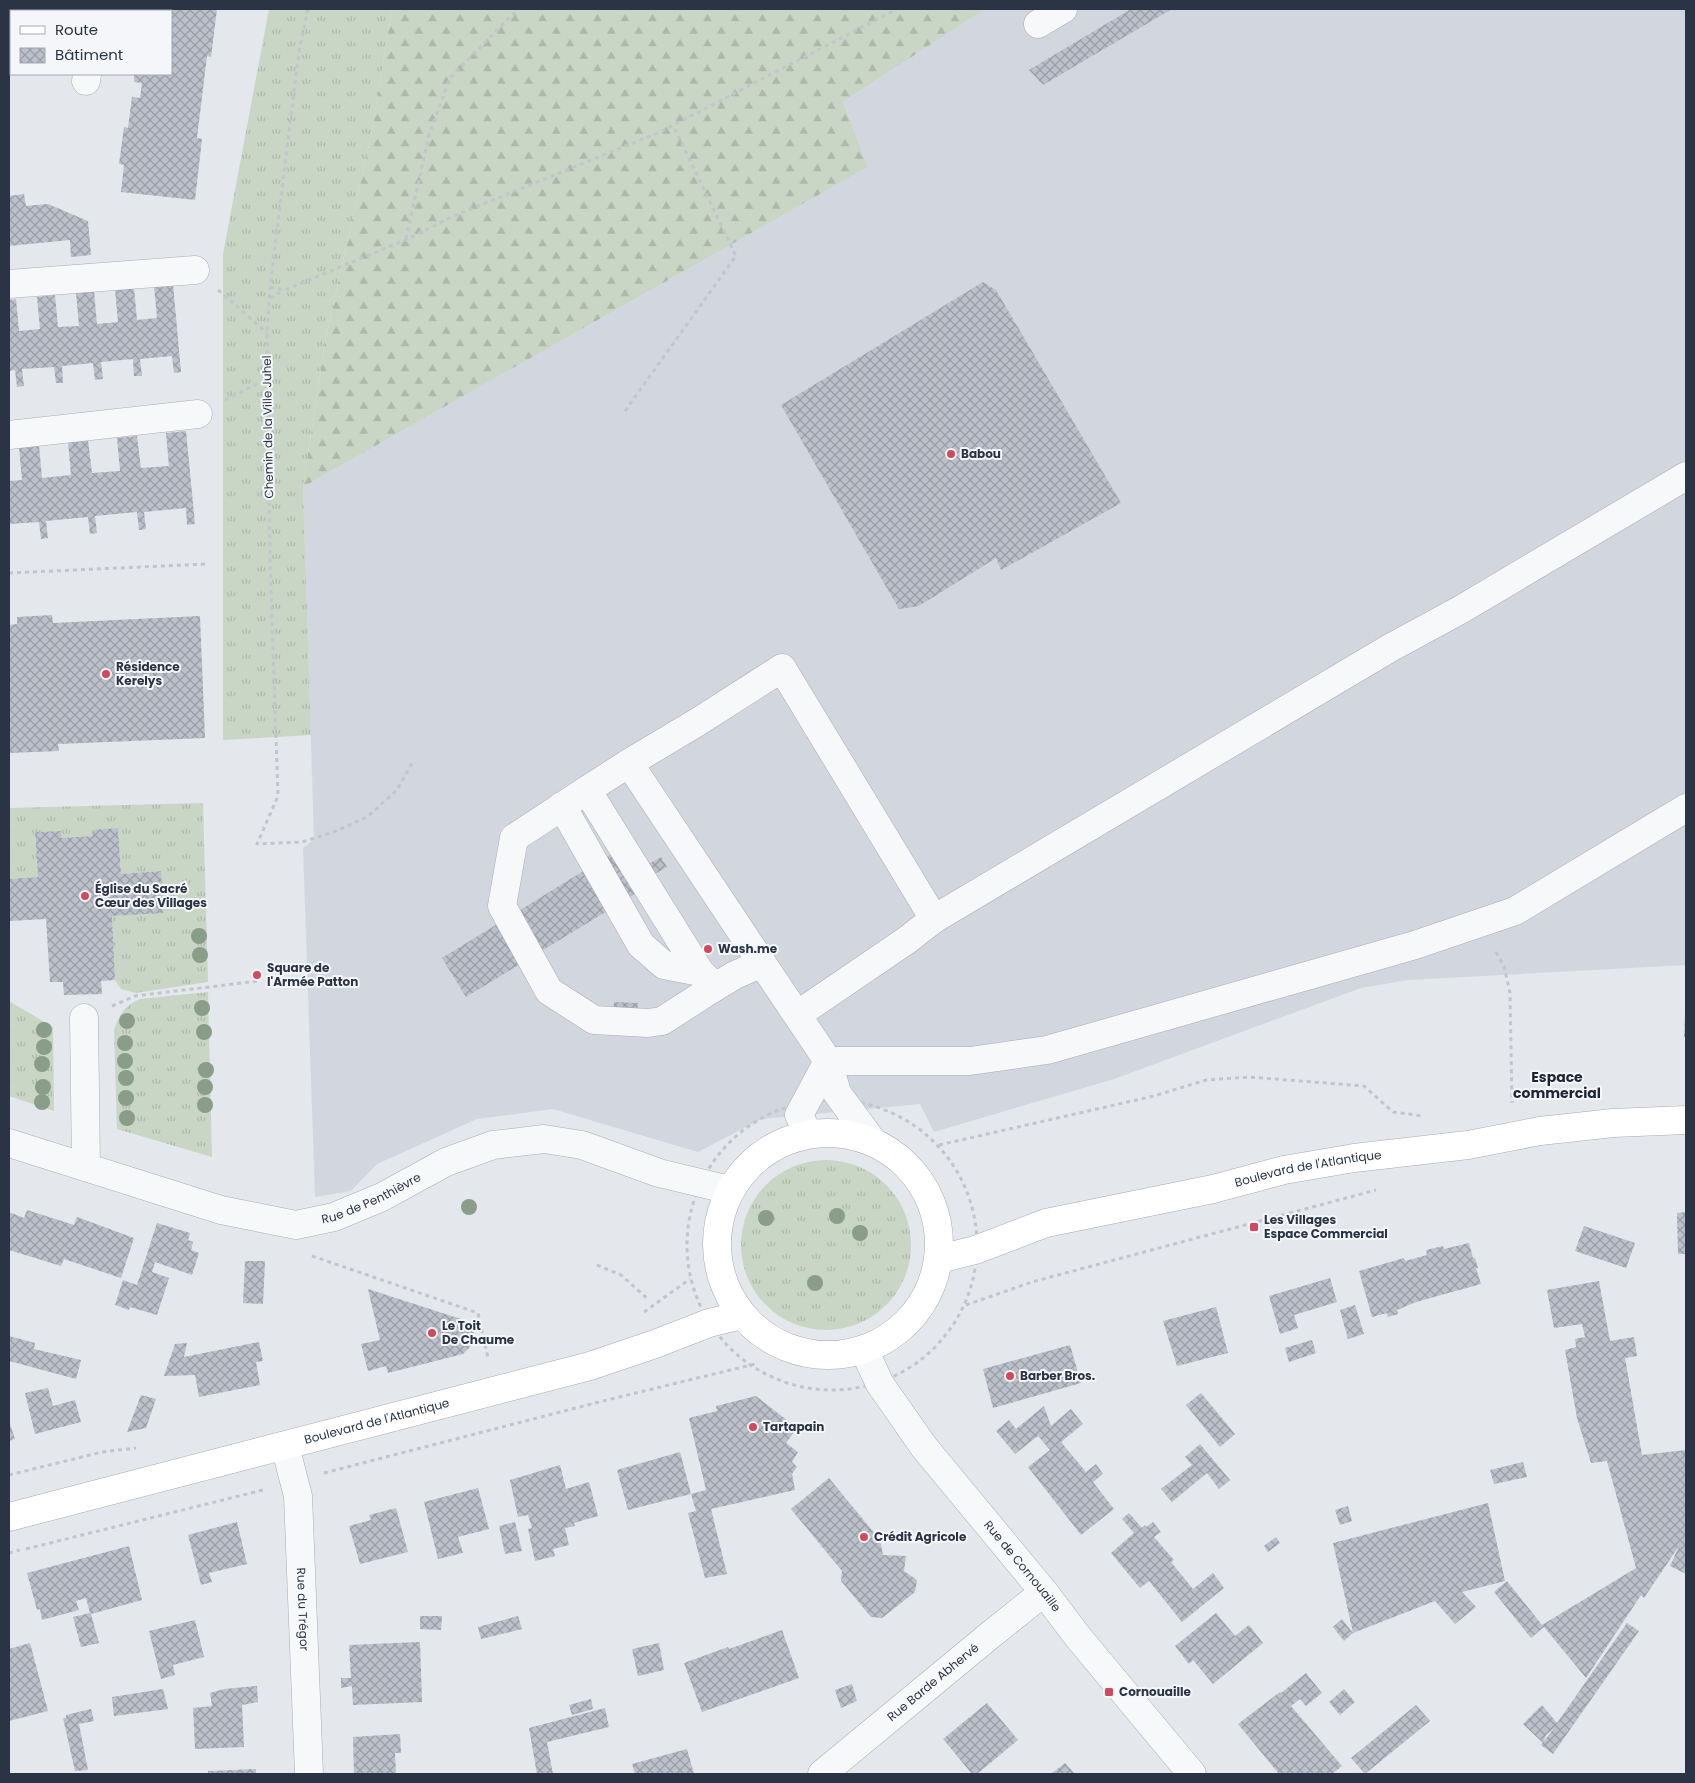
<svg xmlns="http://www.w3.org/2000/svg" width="1695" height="1783" viewBox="0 0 1695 1783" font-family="Poppins,sans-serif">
  <defs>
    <pattern id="grass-tufts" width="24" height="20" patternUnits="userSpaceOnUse" patternTransform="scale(1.25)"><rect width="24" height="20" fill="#c9d6c5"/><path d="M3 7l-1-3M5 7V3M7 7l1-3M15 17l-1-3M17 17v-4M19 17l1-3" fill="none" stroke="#adb8ab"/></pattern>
    <pattern id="forest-firs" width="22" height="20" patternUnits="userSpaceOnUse" patternTransform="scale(1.25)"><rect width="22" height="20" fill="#c9d6c5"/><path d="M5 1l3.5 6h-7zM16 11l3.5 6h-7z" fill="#adb8ab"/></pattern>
    <pattern id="building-cross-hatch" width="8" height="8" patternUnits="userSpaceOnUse" patternTransform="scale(1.25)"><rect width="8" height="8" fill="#bbc0ca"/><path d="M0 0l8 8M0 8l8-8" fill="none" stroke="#989da6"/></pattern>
  </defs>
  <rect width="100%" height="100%" fill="#e4e7ec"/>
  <path fill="#d2d6de" d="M985,9H1686V965L1408,980L1361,988L1114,1079L934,1132L920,1104L761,1119L698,1152L553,1109L477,1119L377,1164L351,1191L315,1197L303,848L314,839L303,487L868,167L843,102Z"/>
  <g fill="url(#grass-tufts)">
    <path d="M269,9H392L372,131L325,342L303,487L311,735L223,740V254Z"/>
    <path d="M203,803L208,982L136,993L121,989L115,980L112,916L163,912L160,871L121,874L118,828L93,830V836L61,838V831L35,832L38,877L9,879V808Z"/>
    <path d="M208,992L212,1157L117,1129L114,1030C119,1015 125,1005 140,999Z"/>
    <path d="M9,1001L53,1027L54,1111L9,1096Z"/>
    <circle cx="826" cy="1245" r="85"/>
  </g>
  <path fill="url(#forest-firs)" d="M392,9H985L843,102L868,167L303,487L325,342L372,131Z"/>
  <g fill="url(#building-cross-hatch)">
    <path d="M142,9H217L211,57L207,56L197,138L202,139L195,200L121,192L124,165L119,164L124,127L128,128L132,97L140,98L142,83L134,82V74H171V11H142Z"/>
    <path d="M1131,9H1172L1043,85L1029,70Z"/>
    <path d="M24,194L26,206L48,204L88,221L91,255L71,257L70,240L9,246V196Z"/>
    <path d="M983,282L996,290L1121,503L1001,570L996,558L919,606L899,609L781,405Z"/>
    <path d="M173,284L181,372L174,373L172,356L140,359L142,376H134L133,359L101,362L103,379L95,380L93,363L62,366L63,383H56L54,367L22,369L24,386L17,387L15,370L9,371V300L16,299L19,331L40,329L37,297L55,295L58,327L79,326L76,293L94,291L97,324L118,322L115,290L134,288L137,320L157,318L154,286Z"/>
    <path d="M186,431L195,524L187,525L186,508L144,512L146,529L139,530L137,512L95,516L97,533L90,534L88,517L46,521L48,538L41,539L39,522L9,524V481L22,480L19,447L39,445L42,478L71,475L68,442L88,440L92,473L120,471L117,438L137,436L141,468L169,466L166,433Z"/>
    <path d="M52,615L53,623L200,616L205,738L58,744L59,751L9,753V625L17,624V617Z"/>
    <path d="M118,828L121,874L161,871L163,913L112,916L115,980L101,981L102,994L64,995L63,982H50L46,919L9,921V879L38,877L35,832L61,831V838L93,836L92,830Z"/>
    <path d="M611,854L635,894L466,997L442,958Z"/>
    <path d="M661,857L667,867L653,875L647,865Z"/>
    <path d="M614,1002L638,1003L637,1033L613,1031Z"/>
    <path d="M1685,1014H1686V1037H1684Z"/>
    <path d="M27,1210L74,1225L77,1217L134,1238L121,1278L64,1259L61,1266L9,1250V1212L24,1218Z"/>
    <path d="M1686,1212V1254H1678L1677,1213Z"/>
    <path d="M157,1223L190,1233L188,1240L193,1242L191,1250L199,1253L192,1275L155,1262L152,1272L169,1278L157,1315L130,1307L129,1310L115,1305L123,1280L137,1285Z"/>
    <path d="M1584,1226L1635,1243L1626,1268L1575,1251Z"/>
    <path d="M1469,1243L1473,1258H1475L1478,1268H1476L1481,1284L1416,1302L1397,1310L1398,1314L1388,1317L1387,1313L1372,1317L1359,1271L1404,1258L1405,1261L1427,1255L1426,1250L1443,1246L1444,1249Z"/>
    <path d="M245,1261H265L263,1304L243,1303Z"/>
    <path d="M1330,1278L1337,1302L1294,1315L1298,1328L1280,1334L1269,1296Z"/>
    <path d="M1599,1281L1610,1341L1634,1337L1637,1356L1625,1358L1642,1455L1686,1450V1574L1670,1566L1679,1546L1644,1598L1641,1595L1586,1678L1544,1627L1531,1638L1494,1592L1507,1581L1542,1625L1636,1568L1607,1461L1591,1463L1577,1418L1565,1350L1576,1347L1575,1339L1585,1337L1582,1324L1554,1328L1547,1290Z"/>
    <path d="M368,1289L467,1321L472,1326L474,1332L473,1344L463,1354L388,1373L386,1366L368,1371L361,1344L380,1340Z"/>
    <path d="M1355,1305L1364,1334L1348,1339L1340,1310Z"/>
    <path d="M1216,1307L1228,1353L1177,1366L1163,1321Z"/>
    <path d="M9,1336L35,1343L34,1349L81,1360L76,1379L9,1361Z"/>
    <path d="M1312,1340L1316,1353L1289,1362L1285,1348Z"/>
    <path d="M259,1342L263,1361L256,1362L260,1385L199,1397L195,1375L164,1376L175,1344L187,1343L184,1357Z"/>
    <path d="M1070,1345L1081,1383L993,1408L983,1369Z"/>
    <path d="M48,1388L53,1406L75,1400L81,1422L35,1434L25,1393Z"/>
    <path d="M1201,1393L1235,1434L1220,1447L1186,1405Z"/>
    <path d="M141,1395L156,1399L146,1428L127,1432Z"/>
    <path d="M756,1396L797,1428L786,1443L798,1452L792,1462L797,1467L792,1474L795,1490L711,1509L727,1574L705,1578L688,1513L696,1511L691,1494L628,1510L617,1470L680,1452L691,1494L706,1490L689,1418L717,1411L716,1406Z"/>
    <path d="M1044,1406L1051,1426L1071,1409L1083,1424L1061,1442L1086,1472L1096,1464L1103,1474L1093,1482L1114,1509L1081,1535L1028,1467L1050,1450L1038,1436L1015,1454L996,1431L1009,1420L1016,1429Z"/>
    <path d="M9,1421L15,1439L9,1441Z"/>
    <path d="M1200,1444L1230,1480L1219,1489L1207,1473L1172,1502L1161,1489L1192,1465L1185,1457Z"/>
    <path d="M1523,1462L1527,1477L1494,1484L1490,1470Z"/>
    <path d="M560,1465L566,1489L589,1482L598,1516L574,1523L575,1526L565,1528L569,1545L553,1549L555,1556L535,1561L528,1529L532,1528L528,1515L518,1517L510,1480Z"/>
    <path d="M829,1478L880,1540L883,1555L906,1556L904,1571L917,1580L915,1592L882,1618L871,1617L841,1581L842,1571L791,1509Z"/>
    <path d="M478,1488L489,1529L458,1537L463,1553L438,1559L424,1502Z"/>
    <path d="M1488,1503L1505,1581L1462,1592L1476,1607L1455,1624L1435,1601L1353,1633L1333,1543Z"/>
    <path d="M1348,1506L1352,1521L1340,1525L1335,1510Z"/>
    <path d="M396,1508L408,1552L360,1564L349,1526L371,1520L369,1515Z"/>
    <path d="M1129,1513L1142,1528L1145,1525L1146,1527L1153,1522L1161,1532L1154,1537L1174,1560L1171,1562L1193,1589L1213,1573L1224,1588L1182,1622L1149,1581L1140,1588L1111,1553L1134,1533L1122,1519Z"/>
    <path d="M237,1522L247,1564L209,1573L212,1582L201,1585L188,1535Z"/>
    <path d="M515,1522L522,1551L505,1554L499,1526Z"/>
    <path d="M1276,1537L1280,1543L1268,1552L1264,1546Z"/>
    <path d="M129,1546L142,1600L91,1614L99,1643L81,1647L73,1617L90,1613L86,1598L76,1601L79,1610L42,1620L40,1609L37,1610L27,1573Z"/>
    <path d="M1216,1613L1235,1636L1249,1625L1263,1643L1213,1684L1193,1660L1189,1664L1175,1646Z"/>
    <path d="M420,1616H442L441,1630L420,1629Z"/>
    <path d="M518,1616L522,1629L481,1639L478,1627Z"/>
    <path d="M1342,1619L1353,1633L1344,1641L1333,1627Z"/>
    <path d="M195,1620L204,1657L173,1665L175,1675L161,1679L149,1631Z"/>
    <path d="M1627,1623L1639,1631L1553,1754L1541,1745L1554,1728L1546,1735L1543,1743L1523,1724L1542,1705L1557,1723Z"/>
    <path d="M782,1630L799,1678L702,1712L684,1663L728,1647L729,1649Z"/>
    <path d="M420,1642L422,1702L353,1705L352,1686L341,1688V1678H351L349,1645Z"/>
    <path d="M30,1643L48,1711L9,1721V1649Z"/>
    <path d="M659,1643L664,1670L638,1676L632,1649Z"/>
    <path d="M1306,1673L1322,1693L1306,1706L1300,1699L1291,1706L1342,1766L1332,1774H1279L1238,1724L1280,1692L1281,1693Z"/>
    <path d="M852,1684L857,1701L841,1708L835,1690Z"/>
    <path d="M257,1686L258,1702L242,1705L244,1747L195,1749L193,1708L212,1706L210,1693L224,1689Z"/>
    <path d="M163,1689L168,1709L114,1716L112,1697Z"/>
    <path d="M1344,1689L1355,1702L1340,1715L1329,1702Z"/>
    <path d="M591,1699L593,1709L572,1715L569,1705Z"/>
    <path d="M987,1703L1018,1740L977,1774H972L943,1739Z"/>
    <path d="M1416,1705L1430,1721L1365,1774L1351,1758Z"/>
    <path d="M605,1708L609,1727L547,1742L553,1774H537L529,1728Z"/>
    <path d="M91,1709L94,1721L79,1724L88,1770L75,1771L63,1718H66V1715Z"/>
    <path d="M400,1734L401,1753H395L396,1774H354L353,1737Z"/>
    <path d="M687,1749L694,1774H635L632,1764Z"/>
    <path d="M1065,1763L1075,1774H1051Z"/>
    <path d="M256,1769V1774H208V1771Z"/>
  </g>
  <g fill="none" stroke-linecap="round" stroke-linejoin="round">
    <g stroke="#a9aeb7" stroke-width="29">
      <g id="minor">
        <path d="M94,11L95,9"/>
        <path d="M1038,24L1063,9"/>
        <path d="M86,81L87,74"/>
        <path d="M9,284L195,270"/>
        <path d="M9,435L198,414"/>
        <path d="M629,763L762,963"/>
        <path d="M587,790L514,838L502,906L549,991L594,1020L648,1023L662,1021L715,987"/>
        <path d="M562,806L641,945L664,965L700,972"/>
        <path d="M934,919L1390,648L1460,610L1686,476"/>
        <path d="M797,1015L762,963L735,975L715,987L700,972L587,790L629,763L696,723L782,668L934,919L907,940L797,1015L828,1061L837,1093L873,1142"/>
        <path d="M84,1018L86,1167"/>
        <path d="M828,1061H970L1047,1050L1415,945L1515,911L1686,808"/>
        <path d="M808,1134L799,1115L828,1061"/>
        <path id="s1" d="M9,1143L221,1210L296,1225L334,1217L382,1197L446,1162L493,1145L544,1139L582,1145L659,1173L730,1190"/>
        <path id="s2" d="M864,1350L880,1384L924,1447L1044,1592L1078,1637L1192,1774"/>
        <path id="s3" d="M285,1446L298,1496L309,1774"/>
        <path id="s4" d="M822,1774L989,1636L1044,1592"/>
      </g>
    </g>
    <g stroke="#a3abb8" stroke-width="29">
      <g id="major">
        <circle cx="828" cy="1244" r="111"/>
        <path id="s5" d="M939,1259L975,1250L1046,1223L1213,1189L1284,1170L1354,1158L1468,1145L1540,1131L1613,1123L1686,1120"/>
        <path id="s6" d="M9,1517L590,1366L655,1344L709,1323L742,1315"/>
      </g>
    </g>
    <g stroke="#c2c5cb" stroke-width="3" stroke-dasharray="4 4" stroke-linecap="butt">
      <path d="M308,9L299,51L270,287L267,333L270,562L278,796L257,844L302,842L334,832L367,817L397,790L412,763"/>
      <path d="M406,239L429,135L450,78L518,9"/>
      <path d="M270,287L285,290L405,240L456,215L660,132L897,9"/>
      <path d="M218,290L267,333"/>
      <path d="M270,298L284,290"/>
      <path d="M225,400L267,379"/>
      <path d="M625,411L736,256L673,125"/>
      <path d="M9,573L206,564"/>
      <path d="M1496,952L1504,966L1510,993L1512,1103"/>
      <path d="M112,1006L135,996L258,981"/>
      <circle cx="832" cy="1245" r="145"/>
      <path d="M939,1145L1154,1096L1206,1080L1249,1077L1364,1086L1393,1112L1423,1116"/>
      <path d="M312,1256L478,1313L488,1358"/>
      <path d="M597,1265L621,1275L649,1300"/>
      <path d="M966,1305L1032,1282L1376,1190"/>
      <path d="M644,1312L690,1279"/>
      <path d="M324,1473L603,1401L755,1364"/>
      <path d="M9,1475L102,1452L136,1448"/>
      <path d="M26,1549L263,1490"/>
      <path d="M9,1553L20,1550"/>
    </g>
    <use href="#minor" stroke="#f7f8fa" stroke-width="28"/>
    <use href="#major" stroke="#fff" stroke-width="28"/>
  </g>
  <g fill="#899d89">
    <circle cx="199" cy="936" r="8"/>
    <circle cx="200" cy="955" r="8"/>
    <circle cx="202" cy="1008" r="8"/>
    <circle cx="127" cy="1021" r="8"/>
    <circle cx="44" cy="1030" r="8"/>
    <circle cx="204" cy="1032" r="8"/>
    <circle cx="125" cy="1043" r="8"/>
    <circle cx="44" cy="1047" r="8"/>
    <circle cx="125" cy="1061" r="8"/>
    <circle cx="42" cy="1064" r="8"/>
    <circle cx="206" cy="1070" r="8"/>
    <circle cx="126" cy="1078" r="8"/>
    <circle cx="43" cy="1087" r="8"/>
    <circle cx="205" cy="1087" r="8"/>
    <circle cx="126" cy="1098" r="8"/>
    <circle cx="42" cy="1102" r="8"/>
    <circle cx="205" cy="1105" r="8"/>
    <circle cx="127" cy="1118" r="8"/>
    <circle cx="469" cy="1207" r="8"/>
    <circle cx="837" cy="1216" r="8"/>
    <circle cx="766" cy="1218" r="8"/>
    <circle cx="860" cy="1233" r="8"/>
    <circle cx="815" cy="1283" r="8"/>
  </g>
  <g fill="#d1495b" stroke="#f4f6f9" stroke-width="2">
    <circle cx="951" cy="454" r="5"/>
    <circle cx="106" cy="674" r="5"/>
    <circle cx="85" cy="896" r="5"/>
    <circle cx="708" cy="949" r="5"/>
    <circle cx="257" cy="975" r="5"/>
    <rect x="1249" y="1222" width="10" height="10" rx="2.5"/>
    <circle cx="432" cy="1333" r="5"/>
    <circle cx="1010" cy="1376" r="5"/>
    <circle cx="753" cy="1427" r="5"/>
    <circle cx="864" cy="1537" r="5"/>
    <rect x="1104" y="1687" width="10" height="10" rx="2.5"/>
  </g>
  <g text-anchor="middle" stroke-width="4" stroke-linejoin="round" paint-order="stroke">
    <g font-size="12" fill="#2b3445" stroke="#f4f6f9">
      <text transform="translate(268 427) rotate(-91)" y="4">Chemin de la Ville Juhel</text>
      <text dy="4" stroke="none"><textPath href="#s5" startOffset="381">Boulevard de l'Atlantique</textPath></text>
      <text dy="4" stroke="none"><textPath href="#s1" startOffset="379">Rue de Penthièvre</textPath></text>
      <text dy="4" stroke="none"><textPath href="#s6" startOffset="380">Boulevard de l'Atlantique</textPath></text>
      <text dy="4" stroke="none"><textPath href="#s2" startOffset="269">Rue de Cornouaille</textPath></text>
      <text dy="4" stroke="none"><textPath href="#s3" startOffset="165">Rue du Trégor</textPath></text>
      <text dy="4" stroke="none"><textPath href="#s4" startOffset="144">Rue Barde Abhervé</textPath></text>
    </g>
    <g font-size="12" font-weight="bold" fill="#2b3445" stroke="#f4f6f9" text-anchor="start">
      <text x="961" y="458">Babou</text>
      <text x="116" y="671">Résidence<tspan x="116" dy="14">Kerelys</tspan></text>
      <text x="95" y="893">Église du Sacré<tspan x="95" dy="14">Cœur des Villages</tspan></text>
      <text x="718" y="953">Wash.me</text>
      <text x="267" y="972">Square de<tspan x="267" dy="14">l'Armée Patton</tspan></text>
      <text x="1264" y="1224">Les Villages<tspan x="1264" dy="14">Espace Commercial</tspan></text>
      <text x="442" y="1330">Le Toit<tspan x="442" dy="14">De Chaume</tspan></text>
      <text x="1020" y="1380">Barber Bros.</text>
      <text x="763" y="1431">Tartapain</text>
      <text x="874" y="1541">Crédit Agricole</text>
      <text x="1119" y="1696">Cornouaille</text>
    </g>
    <g font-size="14" font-weight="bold" fill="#1d2536" stroke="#f4f6f9">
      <text x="1557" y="1082">Espace<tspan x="1557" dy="16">commercial</tspan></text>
    </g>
  </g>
  <rect width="1695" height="1783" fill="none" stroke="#2b3445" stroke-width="20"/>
  <rect x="10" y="10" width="162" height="65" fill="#f4f6f9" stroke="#a4a8b1"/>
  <rect x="20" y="26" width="25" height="8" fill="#ffffff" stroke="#a4a8b1"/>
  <text x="55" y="35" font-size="15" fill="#2b3445">Route</text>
  <rect x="20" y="48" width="25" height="15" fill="url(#building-cross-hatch)" stroke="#a4a8b1"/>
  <text x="55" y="60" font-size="15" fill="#2b3445">Bâtiment</text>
</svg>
